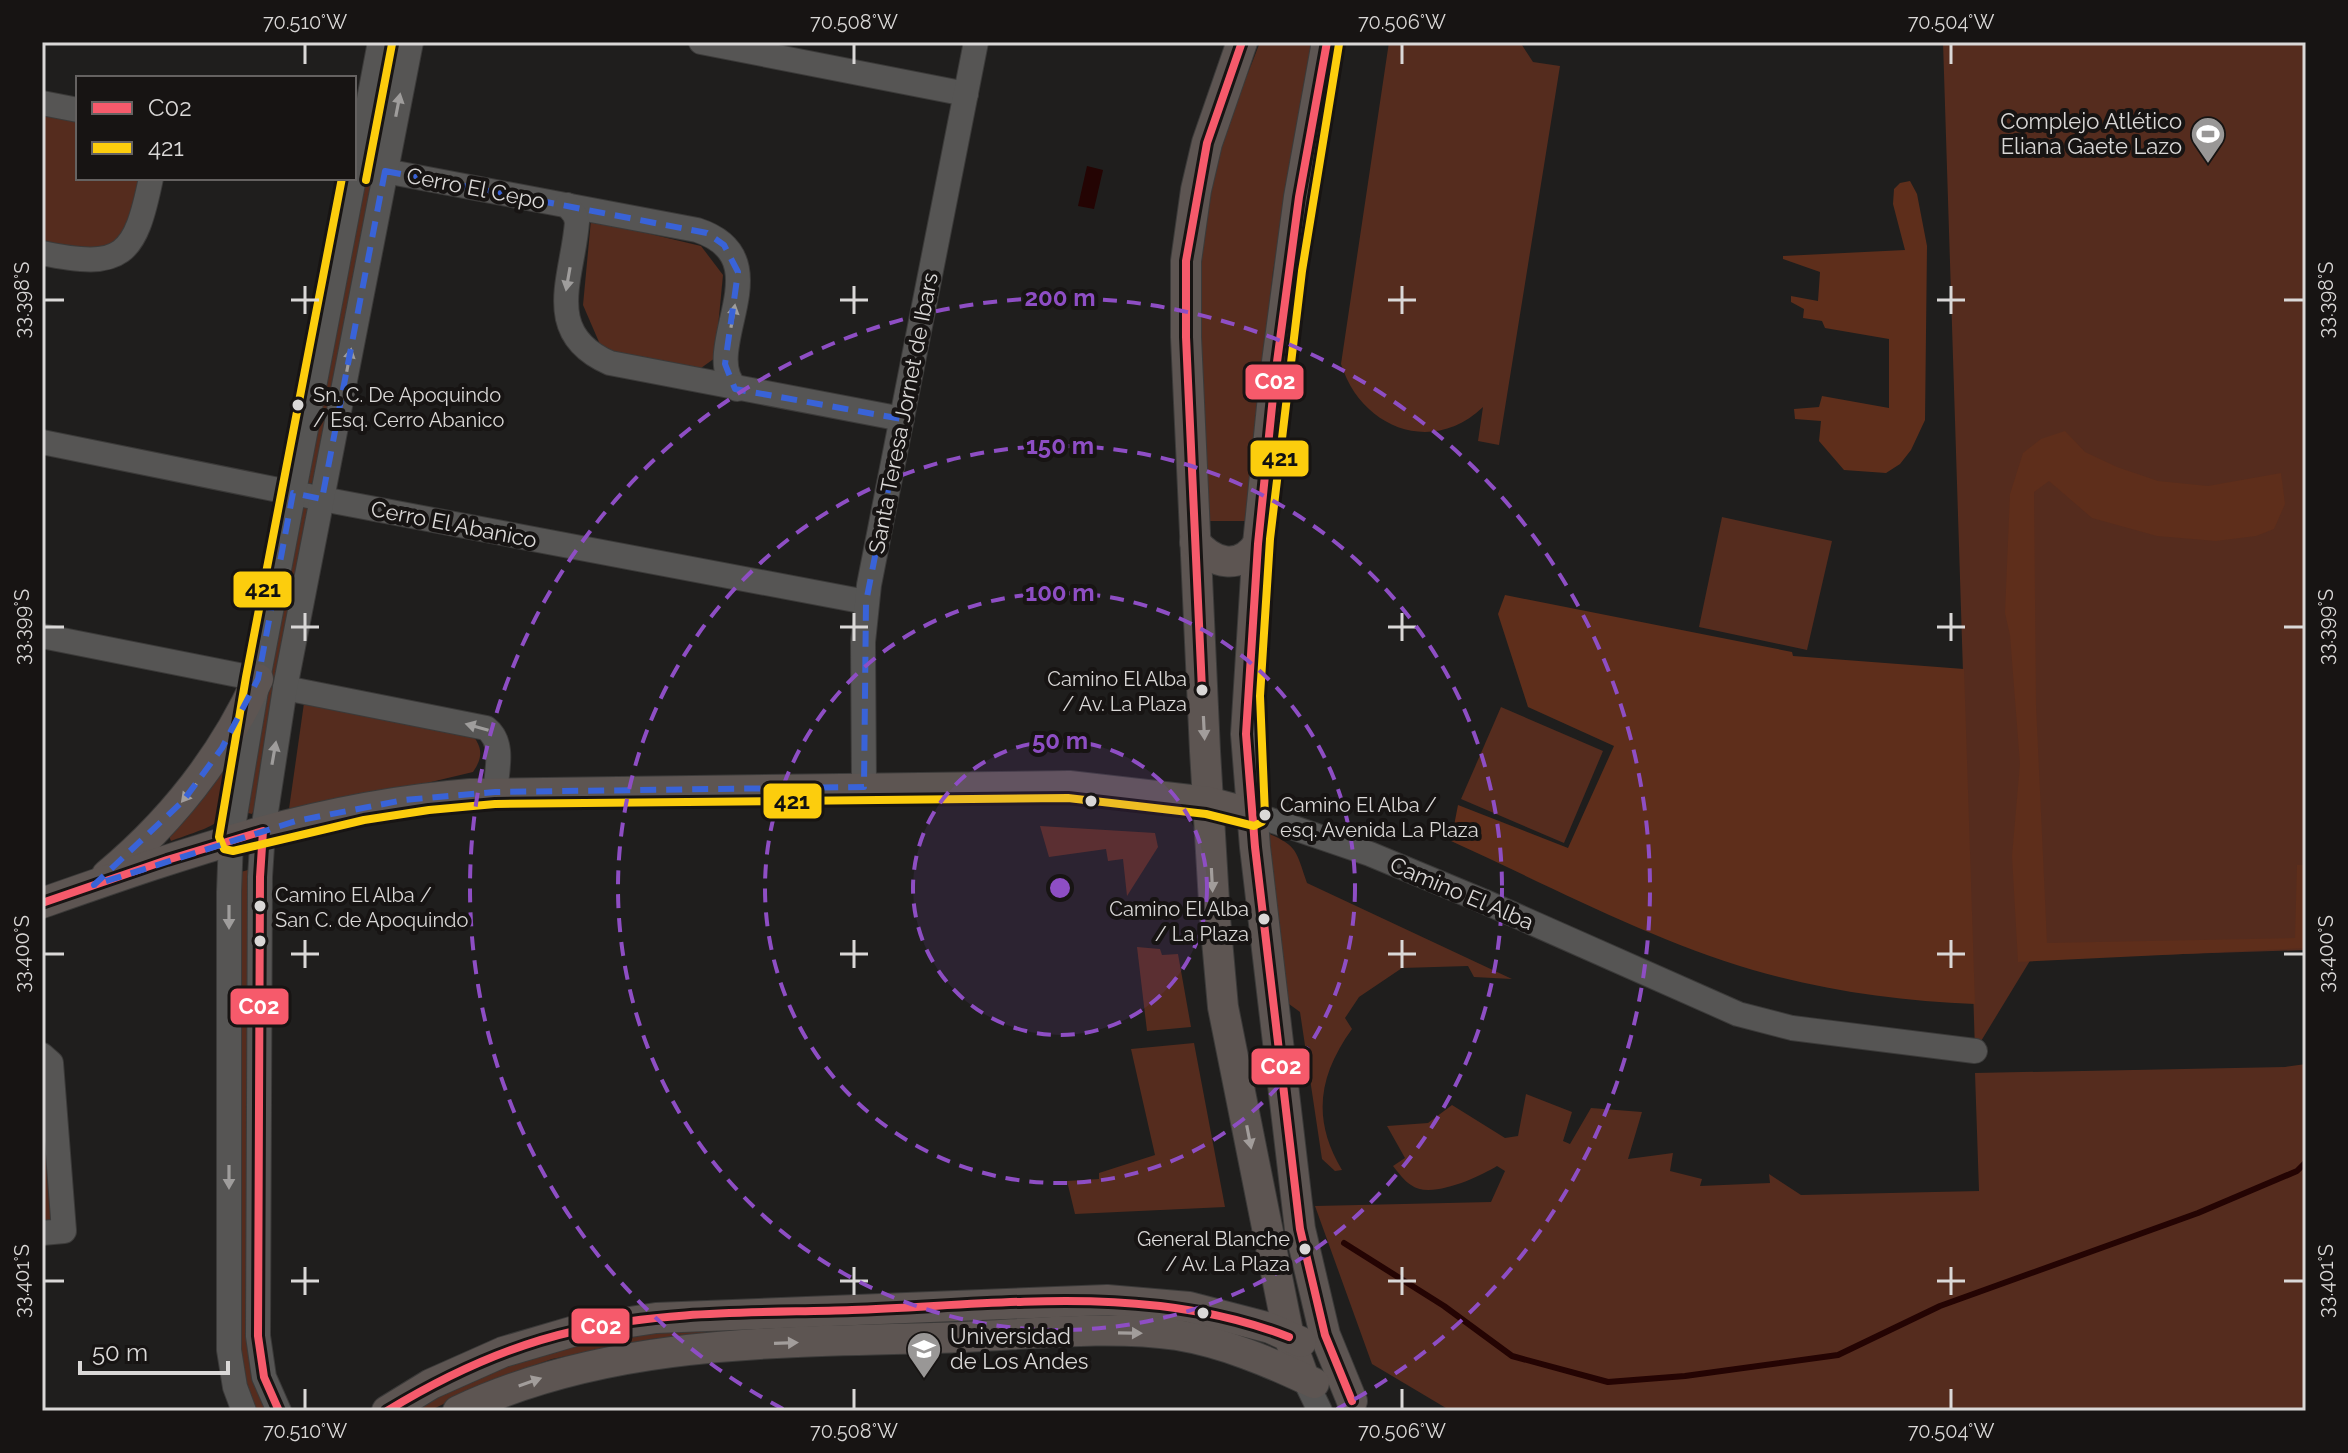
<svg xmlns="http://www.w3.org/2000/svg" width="2348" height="1453" viewBox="0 0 2348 1453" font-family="Raleway,sans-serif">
  <rect width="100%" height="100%" fill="#1f1e1d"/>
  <g fill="#552c1e">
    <path d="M390,42H400L314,482L308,485L306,481Z"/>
    <path d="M1260,42H1317L1273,271L1247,521H1207C1202,405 1185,275 1216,162C1227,122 1245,82 1260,42Z"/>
    <path d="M1389,42H1520L1533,62L1560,66L1499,445L1478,441L1483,407C1432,456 1361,428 1341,364Z"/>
    <path d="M1943,42H2306V950L2031,959L1975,1051Z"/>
    <path d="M42,113L78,119V178H140C134,208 130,245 92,251C78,254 56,245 42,243Z"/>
    <path d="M591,220L701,246L723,275L715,358L701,368L602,349L583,305Z"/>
    <path d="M309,506L254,810L252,814L248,813L246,810L302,507Z"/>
    <path d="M1722,517L1832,541L1807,650L1699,627Z"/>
    <path d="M304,703L470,732C482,746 484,756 473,772L288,816Z"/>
    <path d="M1501,707L1603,751L1564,843L1461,799Z"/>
    <path d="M227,763L232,767C222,828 229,820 171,841L169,836L199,803Z"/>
    <path d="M1040,826L1155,833L1158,847L1127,896L1123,859L1108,861L1106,849L1049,857Z"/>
    <path d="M1260,830C1297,845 1295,847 1307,883L1512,979L1474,977L1468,966L1402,968L1359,997L1345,1018L1352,1029C1318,1076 1312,1120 1342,1170L1335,1171L1322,1159L1300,1012L1278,996Z"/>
    <path d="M248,870V1188L268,1411H256L241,1368L237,873Z"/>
    <path d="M1137,947L1160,949L1162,955L1178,954L1191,1027L1147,1031Z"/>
    <path d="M1194,1043L1225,1207L1075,1214L1067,1181L1099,1179V1173L1155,1155L1131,1049Z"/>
    <path d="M2306,1064V1411H1451L1372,1364L1315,1206L1491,1202L1505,1171L1497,1166C1479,1177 1430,1200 1411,1185C1404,1181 1398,1172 1393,1166L1405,1158L1387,1126L1428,1123L1452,1105L1505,1138L1518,1136L1526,1094L1572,1112L1563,1141L1570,1144L1591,1108L1642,1112L1628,1159L1673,1153L1670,1171L1702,1179L1700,1186L1770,1183L1769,1174L1801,1195L1979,1191L1975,1073L2285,1067Z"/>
    <path d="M42,1069L55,1221H42Z"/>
    <path d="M722,1330V1333L651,1339L552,1359L495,1379L429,1411H408C479,1378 550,1342 629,1333C659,1329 691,1331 722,1330Z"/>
  </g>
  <g fill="#5e2e1b">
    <path d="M1910,181L1917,194L1927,246L1925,420L1911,450L1900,464L1886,473L1844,470L1819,441L1821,421L1795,419L1794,409L1819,407L1822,396L1889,408V339L1825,328L1822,321L1803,318L1804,309L1791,302V296L1818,301L1820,272L1783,259V256L1905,250L1893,204L1894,189L1900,183Z"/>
    <path d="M2065,431L2085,452L2117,467L2158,481L2208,486L2281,473L2285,504L2274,529L2256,536L2216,541L2157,536L2092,518L2049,481L2034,492L2036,705L2047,943L2295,938L2297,865H2306V948L2018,962L2012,856L2020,764L2010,635L2005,613L2010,494L2023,453L2041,439Z"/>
    <path d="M1505,595L1792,652L1793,656L1964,669L1975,1004C1900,1001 1826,991 1753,970C1649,939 1550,886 1451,841L1458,805L1568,848L1614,746L1528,707L1498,614Z"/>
  </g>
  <path fill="#240403" d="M1087,166L1103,170L1094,209L1078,206Z"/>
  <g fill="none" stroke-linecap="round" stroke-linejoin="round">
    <path stroke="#240403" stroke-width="6" d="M1344,1243L1444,1306L1512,1356L1608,1382L1685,1376L1838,1355L1940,1306L2198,1213L2297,1171L2306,1162"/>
    <g stroke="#3b3a39" stroke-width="26">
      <g id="minor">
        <path d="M701,42L966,94"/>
        <path d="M42,103L78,110"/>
        <path d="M385,171L697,230C786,259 696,351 737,389"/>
        <path d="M354,178L380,42"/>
        <path d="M567,205L575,215L577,222C573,277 541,333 610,363L902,419"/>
        <path d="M42,253C123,270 135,256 151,178"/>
        <path d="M42,442L338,502L866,602"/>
        <path d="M42,636L258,679"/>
        <path d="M285,688L486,728C505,742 497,770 495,792"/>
        <path d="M864,787L863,642L869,585L976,42"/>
        <path d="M1253,814L1370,854L1483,901L1738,1014L1792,1028L1975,1051"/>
        <path d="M42,1055L51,1063L64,1231L42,1233"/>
        <path d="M1304,1378L1320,1411"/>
        <path d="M244,1411L235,1387L229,1350V892L231,839L258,679L354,178"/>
        <path d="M279,1411L264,1377L258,1336L260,877L263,831L285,688L411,42"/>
      </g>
    </g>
    <g stroke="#3b3a39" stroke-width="32">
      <g id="major">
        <path d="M1242,42L1207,143L1196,190L1186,261V337L1205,751L1215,918L1223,1007L1289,1337L1304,1378"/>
        <path d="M1327,42L1299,197L1275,377L1258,544L1246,734L1255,847L1300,1229L1325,1335L1352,1401"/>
        <path d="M1195,542C1213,564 1240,571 1258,544"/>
        <path d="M107,875C173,820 223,756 258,679"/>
        <path d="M42,903C185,853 318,806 470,794L1069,786L1208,802L1253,814"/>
        <path d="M387,1411L431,1384L503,1352L578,1330L656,1318L1107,1300L1189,1307L1270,1328L1301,1342"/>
        <path d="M458,1411C616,1336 793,1343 964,1337C1032,1334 1110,1325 1177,1335C1225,1343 1270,1362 1314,1383"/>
      </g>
    </g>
    <use href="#minor" stroke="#565554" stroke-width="24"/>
    <use href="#major" stroke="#5d5552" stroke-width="30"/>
    <g stroke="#171413" stroke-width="14">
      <g id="bus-1">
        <path d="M1327,42L1299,197L1275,377L1258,544L1246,734L1255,847L1300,1229L1325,1335L1352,1401"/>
        <path d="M1202,690L1186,337V261L1207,143L1242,42"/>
        <path d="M42,903L167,860L263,831L260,877L258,1336L264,1377L279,1411"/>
        <path d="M387,1411C446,1375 508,1346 575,1331C666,1310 760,1313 852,1310C998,1305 1150,1282 1289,1337"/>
      </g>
    </g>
    <g stroke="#171413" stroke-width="14">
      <g id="bus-2">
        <path d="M342,178L246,677L219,837L224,849L233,851L364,820L429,810L495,804L1068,798L1206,814L1254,826L1262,822L1265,815L1260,696L1270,539L1302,271L1339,44"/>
        <path d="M366,180L392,44"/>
      </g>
    </g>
    <use href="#bus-1" stroke="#f65a6b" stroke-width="8"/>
    <use href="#bus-2" stroke="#fccd0d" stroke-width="8"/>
  </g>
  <defs><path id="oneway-solid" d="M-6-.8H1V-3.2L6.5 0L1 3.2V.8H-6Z" transform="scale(2)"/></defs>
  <g fill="#9f9d9c">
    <use href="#oneway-solid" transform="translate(398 105) rotate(-79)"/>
    <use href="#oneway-solid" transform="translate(568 279) rotate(100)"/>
    <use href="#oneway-solid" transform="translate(733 316) rotate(-80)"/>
    <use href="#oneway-solid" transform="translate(349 360) rotate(-79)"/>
    <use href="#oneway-solid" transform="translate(477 727) rotate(-164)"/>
    <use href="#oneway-solid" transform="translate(274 753) rotate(-80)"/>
    <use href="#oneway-solid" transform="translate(229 917) rotate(90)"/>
    <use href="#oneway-solid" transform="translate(229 1177) rotate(90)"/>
  </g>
  <g fill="#a29d9b">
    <use href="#oneway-solid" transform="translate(1204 728) rotate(87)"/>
    <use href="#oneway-solid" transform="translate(189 793) rotate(129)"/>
    <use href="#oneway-solid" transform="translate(1212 880) rotate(87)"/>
    <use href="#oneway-solid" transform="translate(1249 1137) rotate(79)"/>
    <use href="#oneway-solid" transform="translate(1130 1333) rotate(1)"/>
    <use href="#oneway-solid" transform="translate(786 1343) rotate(-2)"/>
    <use href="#oneway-solid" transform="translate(530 1382) rotate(-19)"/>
  </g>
  <path fill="none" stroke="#3963d8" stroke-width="6" stroke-dasharray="16 10" stroke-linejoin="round" d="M385,171L707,233L724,245L738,272L725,364L735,389L902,419L866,602L864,787L495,792L404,800L296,821L94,885L183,801L222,748L258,679L293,493L322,499Z"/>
  <path fill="none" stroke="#dad8d7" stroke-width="3" d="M305,44V64M854,44V64M1402,44V64M1951,44V64M305,286V314M854,286V314M1402,286V314M1951,286V314M44,300H64M291,300H319M840,300H868M1388,300H1416M1937,300H1965M2284,300H2304M305,613V641M854,613V641M1402,613V641M1951,613V641M44,627H64M291,627H319M840,627H868M1388,627H1416M1937,627H1965M2284,627H2304M305,940V968M854,940V968M1402,940V968M1951,940V968M44,954H64M291,954H319M840,954H868M1388,954H1416M1937,954H1965M2284,954H2304M305,1267V1295M854,1267V1295M1402,1267V1295M1951,1267V1295M44,1281H64M291,1281H319M840,1281H868M1388,1281H1416M1937,1281H1965M2284,1281H2304M305,1389V1409M854,1389V1409M1402,1389V1409M1951,1389V1409"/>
  <circle cx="1060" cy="888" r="147" fill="#8e4ec4" fill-opacity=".12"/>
  <g fill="none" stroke="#8e4ec4" stroke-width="4" stroke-dasharray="14 10">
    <circle cx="1060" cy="888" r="147"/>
    <circle cx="1060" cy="888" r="295"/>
    <circle cx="1060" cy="888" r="442"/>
    <path d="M783 1409A590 590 0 1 1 1337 1409"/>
  </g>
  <defs>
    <g id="stadium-pin" transform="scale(1.8)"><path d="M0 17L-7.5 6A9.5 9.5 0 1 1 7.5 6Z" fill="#999796" stroke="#171413"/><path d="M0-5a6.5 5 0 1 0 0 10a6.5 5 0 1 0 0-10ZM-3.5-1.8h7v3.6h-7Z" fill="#fff"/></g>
    <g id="university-pin" transform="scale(1.8)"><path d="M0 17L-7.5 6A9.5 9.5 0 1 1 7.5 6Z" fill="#999796" stroke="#171413"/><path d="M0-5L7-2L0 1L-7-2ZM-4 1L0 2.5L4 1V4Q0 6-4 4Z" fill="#fff"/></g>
  </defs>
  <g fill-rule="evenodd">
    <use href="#stadium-pin" x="2208" y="134"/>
    <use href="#university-pin" x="924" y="1349"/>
  </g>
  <g fill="#dad8d7" stroke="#171413" stroke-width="3">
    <circle cx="298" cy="405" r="7"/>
    <circle cx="1202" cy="690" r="7"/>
    <circle cx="1091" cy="801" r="7"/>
    <circle cx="1265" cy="815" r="7"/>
    <circle cx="260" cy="906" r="7"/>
    <circle cx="1264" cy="919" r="7"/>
    <circle cx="260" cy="941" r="7"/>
    <circle cx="1305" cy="1249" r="7"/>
    <circle cx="1203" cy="1313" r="7"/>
  </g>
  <g text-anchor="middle" stroke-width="8" stroke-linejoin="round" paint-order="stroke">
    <g font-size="20" fill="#dad8d7" stroke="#171413" text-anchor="start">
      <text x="313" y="402">Sn. C. De Apoquindo<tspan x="313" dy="25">/ Esq. Cerro Abanico</tspan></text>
      <text x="1187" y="686" text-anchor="end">Camino El Alba<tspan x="1187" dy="25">/ Av. La Plaza</tspan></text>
      <text x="1280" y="812">Camino El Alba /<tspan x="1280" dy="25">esq. Avenida La Plaza</tspan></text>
      <text x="275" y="902">Camino El Alba /<tspan x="275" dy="25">San C. de Apoquindo</tspan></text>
      <text x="1249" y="916" text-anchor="end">Camino El Alba<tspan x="1249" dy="25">/ La Plaza</tspan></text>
      <text x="1290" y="1246" text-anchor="end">General Blanche<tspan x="1290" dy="25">/ Av. La Plaza</tspan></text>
    </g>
    <g font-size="22" fill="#dad8d7" stroke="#171413" text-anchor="end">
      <text x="2182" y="129">Complejo Atlético<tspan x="2182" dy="25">Eliana Gaete Lazo</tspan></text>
      <text x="950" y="1344" text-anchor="start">Universidad<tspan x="950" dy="25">de Los Andes</tspan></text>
    </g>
    <g font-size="22" fill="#dad8d7" stroke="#171413">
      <text transform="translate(476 188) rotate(11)" y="8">Cerro El Cepo</text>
      <text transform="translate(903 413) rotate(-79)" y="8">Santa Teresa Jornet de Ibars</text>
      <text transform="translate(454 524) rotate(11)" y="8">Cerro El Abanico</text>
      <text transform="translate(1462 893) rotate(23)" y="8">Camino El Alba</text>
    </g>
  </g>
  <circle cx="1060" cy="888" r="12" fill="#8e4ec4" stroke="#171413" stroke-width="4"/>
  <g font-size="24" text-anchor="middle" font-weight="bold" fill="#8e4ec4" stroke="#171413" stroke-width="8" stroke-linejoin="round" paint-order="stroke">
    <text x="1060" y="306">200 m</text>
    <text x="1060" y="454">150 m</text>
    <text x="1060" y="601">100 m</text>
    <text x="1060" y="749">50 m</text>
  </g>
  <g stroke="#171413" stroke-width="3">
    <rect x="1244" y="363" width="61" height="38" rx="8" fill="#f65a6b"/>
    <rect x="1249" y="439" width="61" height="39" rx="8" fill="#fccd0d"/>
    <rect x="232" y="570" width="61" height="39" rx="8" fill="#fccd0d"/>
    <rect x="762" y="782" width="61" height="38" rx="8" fill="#fccd0d"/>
    <rect x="229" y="987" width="61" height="39" rx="8" fill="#f65a6b"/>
    <rect x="1250" y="1047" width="61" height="39" rx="8" fill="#f65a6b"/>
    <rect x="570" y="1307" width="61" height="38" rx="8" fill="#f65a6b"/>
  </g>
  <g font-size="22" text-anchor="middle" font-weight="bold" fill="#fff">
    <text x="1275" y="389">C02</text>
    <text x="259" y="1014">C02</text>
    <text x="1281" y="1074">C02</text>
    <text x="601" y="1334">C02</text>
  </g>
  <g font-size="22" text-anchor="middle" font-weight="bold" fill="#111">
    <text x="1280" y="466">421</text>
    <text x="263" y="597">421</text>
    <text x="792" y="809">421</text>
  </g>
  <rect width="2348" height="1453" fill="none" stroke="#171413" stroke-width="88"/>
  <rect x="76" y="76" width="280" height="104" fill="#171413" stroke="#656261" stroke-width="2"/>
  <rect x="92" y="102" width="40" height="12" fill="#f65a6b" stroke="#656261" stroke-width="2"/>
  <text x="148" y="116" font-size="24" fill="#dad8d7">C02</text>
  <rect x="92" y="142" width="40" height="12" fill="#fccd0d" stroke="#656261" stroke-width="2"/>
  <text x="148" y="156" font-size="24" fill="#dad8d7">421</text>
  <path d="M80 1361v12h148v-12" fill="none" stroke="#dad8d7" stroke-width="4"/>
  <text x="92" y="1361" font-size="24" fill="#dad8d7" stroke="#171413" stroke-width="6" paint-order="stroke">50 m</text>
  <rect x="44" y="44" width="2260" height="1365" fill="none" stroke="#dad8d7" stroke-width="3"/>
  <g font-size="20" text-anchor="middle" fill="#dad8d7">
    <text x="305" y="29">70.510°W</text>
    <text x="854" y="29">70.508°W</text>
    <text x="1402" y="29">70.506°W</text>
    <text x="1951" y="29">70.504°W</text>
    <text transform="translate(22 300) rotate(-90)" y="7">33.398°S</text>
    <text transform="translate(2326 300) rotate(-90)" y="7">33.398°S</text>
    <text transform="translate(22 627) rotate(-90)" y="7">33.399°S</text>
    <text transform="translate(2326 627) rotate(-90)" y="7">33.399°S</text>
    <text transform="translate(22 954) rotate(-90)" y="7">33.400°S</text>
    <text transform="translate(2326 954) rotate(-90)" y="7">33.400°S</text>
    <text transform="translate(22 1281) rotate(-90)" y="7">33.401°S</text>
    <text transform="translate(2326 1281) rotate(-90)" y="7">33.401°S</text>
    <text x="305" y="1438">70.510°W</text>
    <text x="854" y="1438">70.508°W</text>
    <text x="1402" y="1438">70.506°W</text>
    <text x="1951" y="1438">70.504°W</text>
  </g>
</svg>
